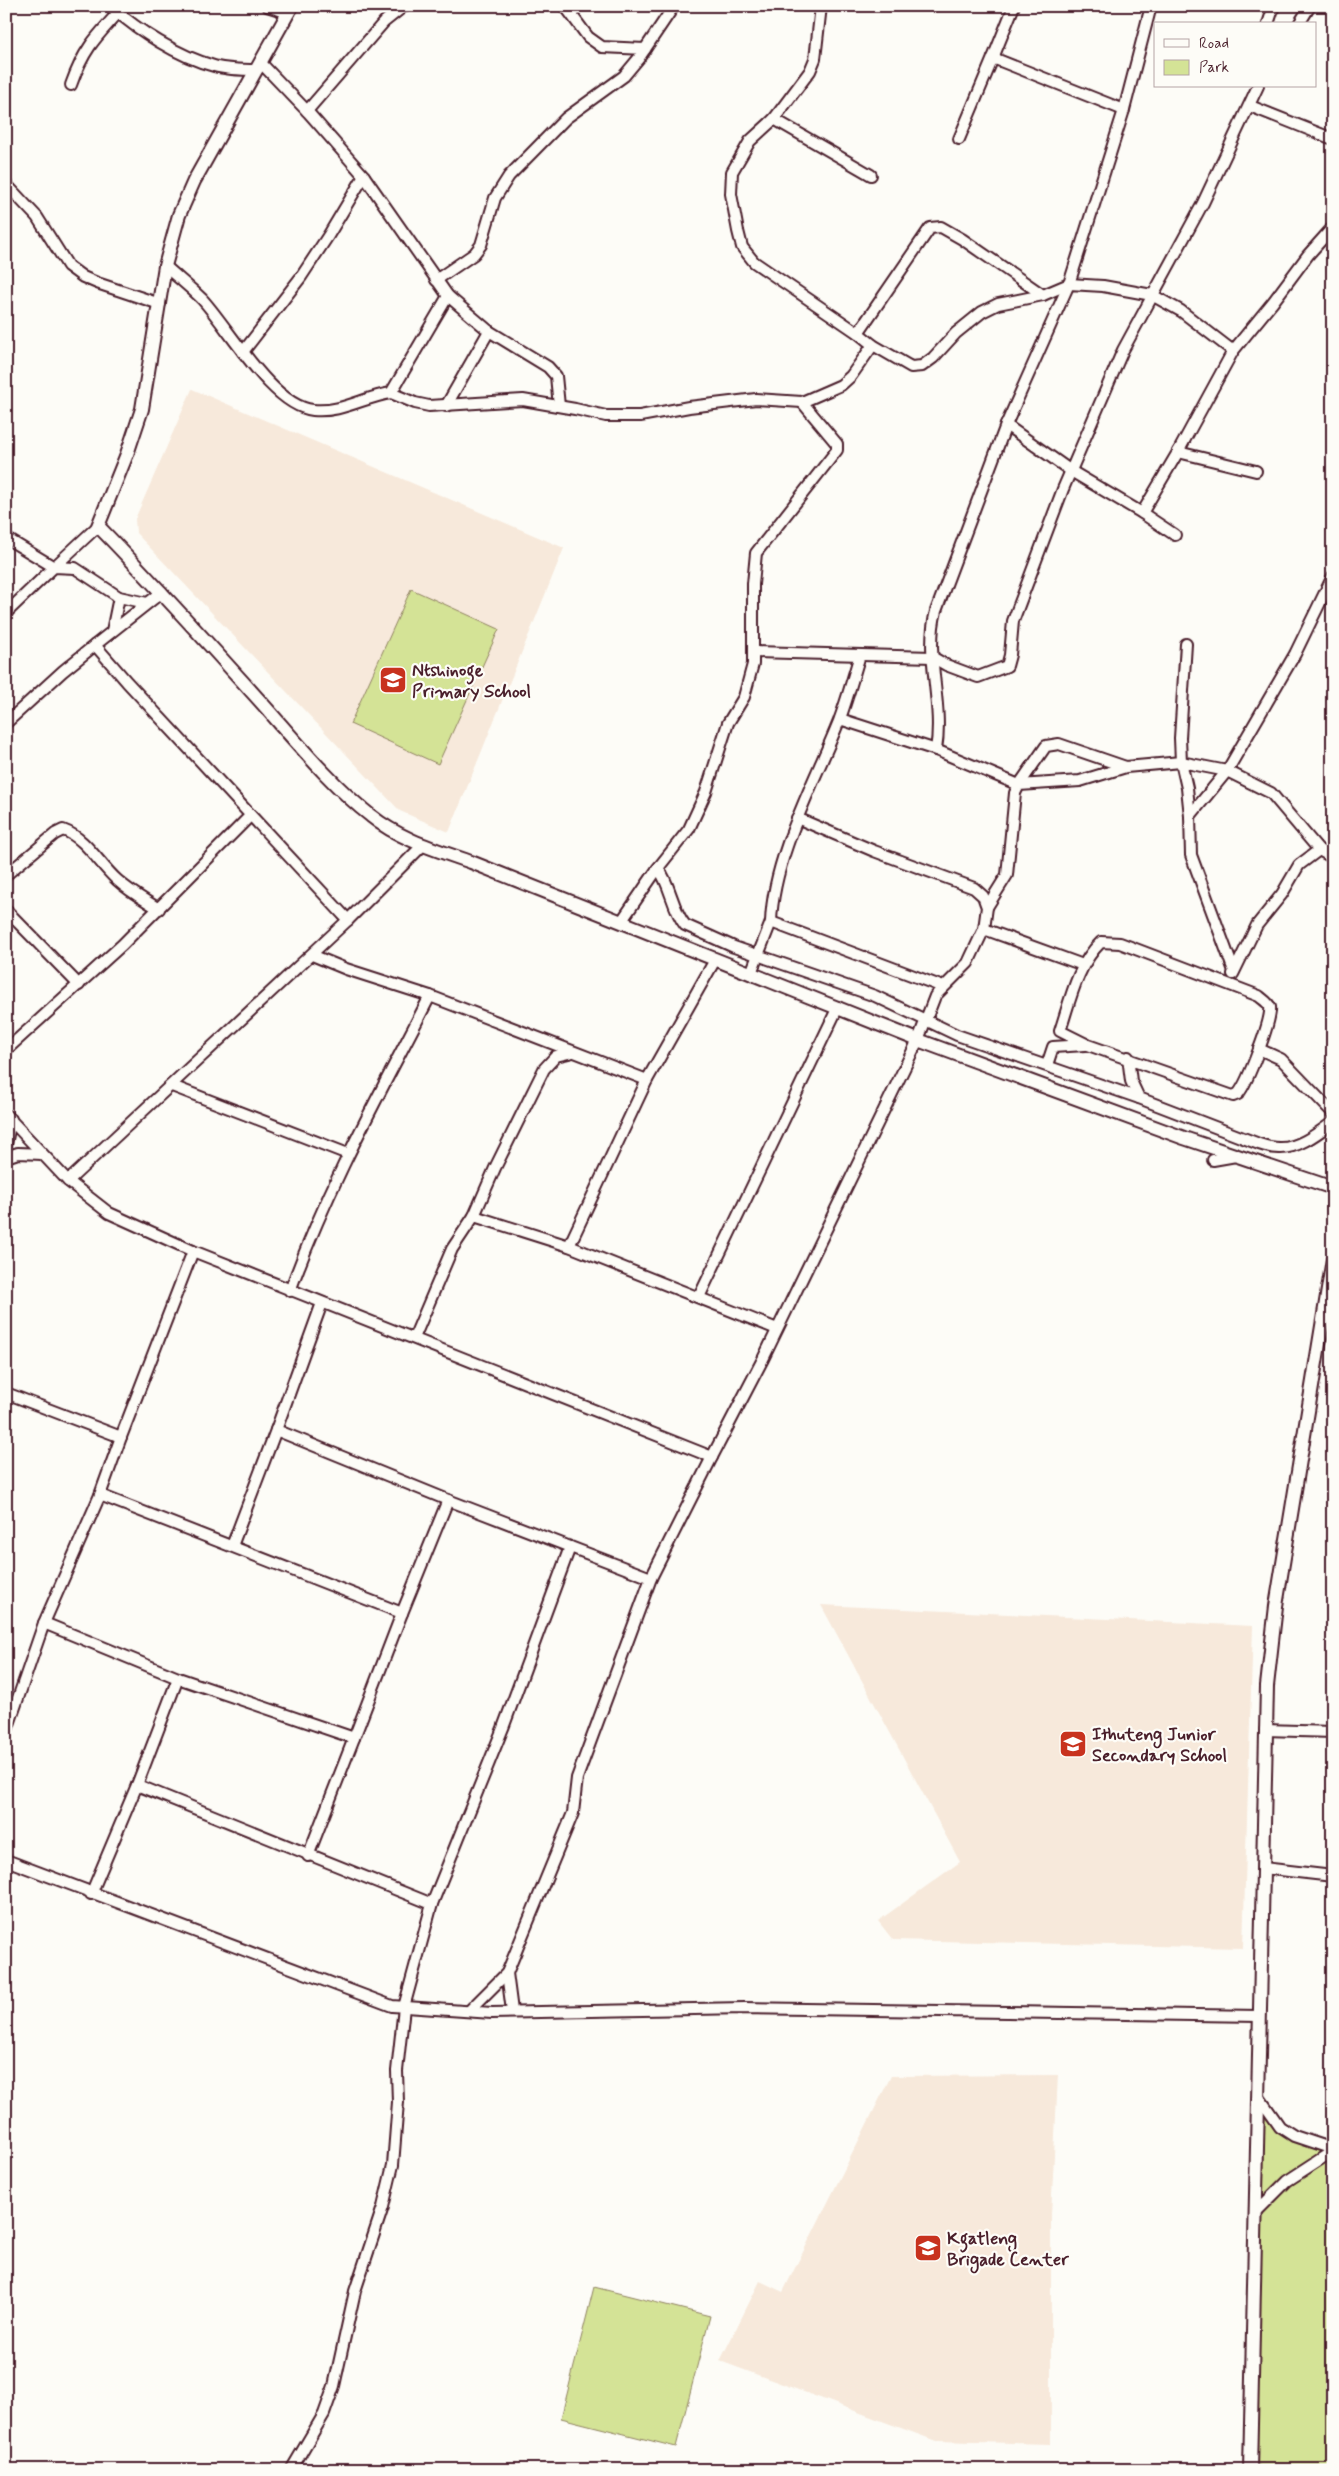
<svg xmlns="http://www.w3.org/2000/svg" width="1339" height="2476" viewBox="0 0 1339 2476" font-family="Mynerve,sans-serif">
  <rect width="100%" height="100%" fill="#fdfcf7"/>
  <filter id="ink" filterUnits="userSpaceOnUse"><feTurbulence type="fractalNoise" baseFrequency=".02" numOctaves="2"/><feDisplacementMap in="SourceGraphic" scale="10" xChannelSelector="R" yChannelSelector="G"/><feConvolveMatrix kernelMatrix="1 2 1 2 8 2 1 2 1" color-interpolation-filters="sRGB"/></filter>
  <g filter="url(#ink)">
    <g fill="#f7e9db">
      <path d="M192,389L564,548L449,832L400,811L136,533L135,519Z"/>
      <path d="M821,1605L1253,1626L1243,1948L893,1940L878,1921L960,1862Z"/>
      <path d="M1058,2075L1051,2215V2444L936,2441L720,2361L760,2281L783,2292L891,2076Z"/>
    </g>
    <g fill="#d4e396" stroke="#8f8160">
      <path d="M411,589L499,629L438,764L350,724Z"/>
      <path d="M1259,2097L1280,2127L1333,2149V2470H1250Z"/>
      <path d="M594,2287L710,2316L676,2447L561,2418Z"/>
    </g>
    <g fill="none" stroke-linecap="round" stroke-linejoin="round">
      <g stroke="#4a1f2b" stroke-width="14">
        <g id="minor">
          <path d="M110,6C139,31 177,56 214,66C228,70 243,70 257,70"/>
          <path d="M267,6L289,13"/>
          <path d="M565,6L588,37L602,47L645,49"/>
          <path d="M821,6L815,59L810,71L774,119L750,141L732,172L731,194L738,231L742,247L754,262L858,333L873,345L911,367L922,366L933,358L956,333L982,312L998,304L1043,295L1069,284L1124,110L1151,6"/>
          <path d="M1014,6L993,58L1124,110"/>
          <path d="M1268,24L1274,6"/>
          <path d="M1299,24L1310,6"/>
          <path d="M261,63L307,111L384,22L404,6"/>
          <path d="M71,85C83,51 94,39 118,13"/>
          <path d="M1250,106L1333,139"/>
          <path d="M307,111L364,176L448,296L489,331L548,367L556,376L559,406"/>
          <path d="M774,119L871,175"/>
          <path d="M959,139L993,58"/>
          <path d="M6,184L37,217L68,266L83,277L97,283L160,304"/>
          <path d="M165,266C177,277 190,287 202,299C229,328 272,406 313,410C341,413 364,397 391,393L448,296"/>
          <path d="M436,280L474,254L481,245L495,198L509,176L566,118L624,76L639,58L674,6"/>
          <path d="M858,333L930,228L941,227L962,239L1043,295"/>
          <path d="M1233,351L1181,311L1152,295L1103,286L1069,284L1006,425L936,611C924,657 944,703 936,750L1019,785L1046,746L1059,744L1126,767L1181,762L1227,771L1271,793L1319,850L1333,858"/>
          <path d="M243,352L301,277L328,236L364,176"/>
          <path d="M391,393L415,403L429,406L523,400L575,409L606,416H640L689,407L756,399L802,402L841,385L851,376L873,345"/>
          <path d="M446,406L489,331"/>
          <path d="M1006,425L1071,471L1142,513L1178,452L1233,351L1273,302L1308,255L1333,227"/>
          <path d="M1178,452L1256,471"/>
          <path d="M1142,513L1175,535"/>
          <path d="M6,538L54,567L98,526"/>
          <path d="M162,592L95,645L127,682L348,920"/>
          <path d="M6,613L54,567L75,568L119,597L147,603"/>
          <path d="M112,631L119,597"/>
          <path d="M1186,644L1180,738L1181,762L1187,788L1190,816L1191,855L1234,971"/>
          <path d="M753,652L932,657L946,665L978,677L1007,666L1010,655L1013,621L1063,489L1123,350L1203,203L1258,86"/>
          <path d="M840,719L936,750"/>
          <path d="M6,723L63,671L95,645"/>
          <path d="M1190,816L1227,771L1295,654L1333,576"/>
          <path d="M658,868C671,885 672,909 685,925L734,947L875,996L957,1035L1139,1098L1259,1144C1265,1146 1272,1148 1279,1148C1298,1149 1318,1133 1333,1122"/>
          <path d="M6,875L55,834L63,830C86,838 99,864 117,880C130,892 145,900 159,909"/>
          <path d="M987,907L1007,875L1015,793L1019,785L1080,781L1126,767"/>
          <path d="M6,910L79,985"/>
          <path d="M621,922L658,868L689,829L706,792L728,723L744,697L753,664V584L756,553L837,450V444L802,402"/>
          <path d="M771,922C773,857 815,781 839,721C847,700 853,677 860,655"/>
          <path d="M984,929L1083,965"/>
          <path d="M1101,942L1120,943L1259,996C1262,999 1268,1002 1270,1007C1272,1020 1247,1084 1238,1094L1233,1096L1088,1045L1060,1031C1070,1001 1077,965 1101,942Z"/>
          <path d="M312,955L346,969L430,996L647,1080L715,960"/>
          <path d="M751,973L771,922L943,987"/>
          <path d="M1233,974L1257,925L1282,894L1299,865L1319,850"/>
          <path d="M1259,1049L1281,1059L1333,1113"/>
          <path d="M6,1050L122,945L250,816"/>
          <path d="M1128,1057L1131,1081L1139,1098"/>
          <path d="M1047,1065L1053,1047L1085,1045"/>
          <path d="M172,1086L348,1154"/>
          <path d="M6,1115L68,1181L348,920L423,845"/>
          <path d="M6,1145L11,1119"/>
          <path d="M6,1157L18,1153L42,1154"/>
          <path d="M1213,1160L1236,1156"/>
          <path d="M68,1181L109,1213L193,1251L712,1457L763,1359L918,1040L935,996L968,963L984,929L987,907L983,896L974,888L874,851L797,818"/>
          <path d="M474,1216L495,1168L544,1069L556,1056L573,1052"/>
          <path d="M569,1246L647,1080"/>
          <path d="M290,1291C327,1188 380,1093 430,996"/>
          <path d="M699,1297L838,1007"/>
          <path d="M414,1338L452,1249L474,1216L569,1246L777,1329"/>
          <path d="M6,1393L121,1437L193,1251"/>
          <path d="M276,1430L322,1303"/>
          <path d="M100,1495L402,1613L448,1500L651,1578"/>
          <path d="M232,1546L276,1430L448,1500"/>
          <path d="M44,1623L178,1678L354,1738L402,1613"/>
          <path d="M1265,1730L1333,1732"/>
          <path d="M6,1733L44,1623L100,1495L121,1437"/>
          <path d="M137,1785L432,1904L404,2007L397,2071L398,2102L393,2165L383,2207L355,2291L334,2386L324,2414L291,2470"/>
          <path d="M308,1856L354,1738"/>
          <path d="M6,1860L392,2006L492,2013L745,2008L1259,2016"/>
          <path d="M1263,1868L1333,1876"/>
          <path d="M91,1894L137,1785L178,1678"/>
          <path d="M432,1904L503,1728L570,1547"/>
          <path d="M507,1973L512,2011"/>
          <path d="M469,2011L507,1973L573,1813L577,1778L651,1578L712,1457"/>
          <path d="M1259,2097L1280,2127L1294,2136L1333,2149"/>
          <path d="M1257,2211L1287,2181L1333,2151"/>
        </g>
      </g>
      <g stroke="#4a1f2b" stroke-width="16">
        <g id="tertiary">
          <path d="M292,6L194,181L179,215L165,266L142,409L127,454L98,526C154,583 207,642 260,701C294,739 331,785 371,816C399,839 437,850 471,862L918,1040L1184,1138L1333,1188"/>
          <path d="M1250,2470L1267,1686L1276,1606L1333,1259"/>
        </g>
      </g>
      <use href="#minor" stroke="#fdfcf7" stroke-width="10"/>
      <use href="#tertiary" stroke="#fdfcf7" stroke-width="12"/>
    </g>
  </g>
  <defs>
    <g id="school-square" transform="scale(1.4375)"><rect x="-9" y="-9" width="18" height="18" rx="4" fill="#c8321e" stroke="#fdfcf7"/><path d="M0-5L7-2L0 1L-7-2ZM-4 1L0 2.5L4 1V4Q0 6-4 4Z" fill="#fff"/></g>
  </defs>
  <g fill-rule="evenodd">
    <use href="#school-square" x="393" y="680"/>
    <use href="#school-square" x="1073" y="1744"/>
    <use href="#school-square" x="928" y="2248"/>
  </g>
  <g text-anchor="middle" stroke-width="4.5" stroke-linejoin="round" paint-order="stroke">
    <g font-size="18" font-weight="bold" fill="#4a1f2b" stroke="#fdfcf7" text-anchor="start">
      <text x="412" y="676">Ntshinoge<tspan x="412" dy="21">Primary School</tspan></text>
      <text x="1092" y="1740">Ithuteng Junior<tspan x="1092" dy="21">Secondary School</tspan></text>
      <text x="947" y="2244">Kgatleng<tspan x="947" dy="21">Brigade Center</tspan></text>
    </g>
  </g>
  <rect width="1339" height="2476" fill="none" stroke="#fdfcf7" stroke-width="25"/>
  <rect x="12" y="12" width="1314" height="2451" fill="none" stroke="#4a1f2b" stroke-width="2" filter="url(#ink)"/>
  <rect x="1154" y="22" width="162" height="65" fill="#fdfcf7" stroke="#b5a4a5"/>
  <rect x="1164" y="39" width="25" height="8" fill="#fdfcf7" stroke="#b5a4a5"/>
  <text x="1199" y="48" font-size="15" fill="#4a1f2b">Road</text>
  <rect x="1164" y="60" width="25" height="15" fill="#d4e396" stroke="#b5a4a5"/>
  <text x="1199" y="72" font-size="15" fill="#4a1f2b">Park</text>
</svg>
